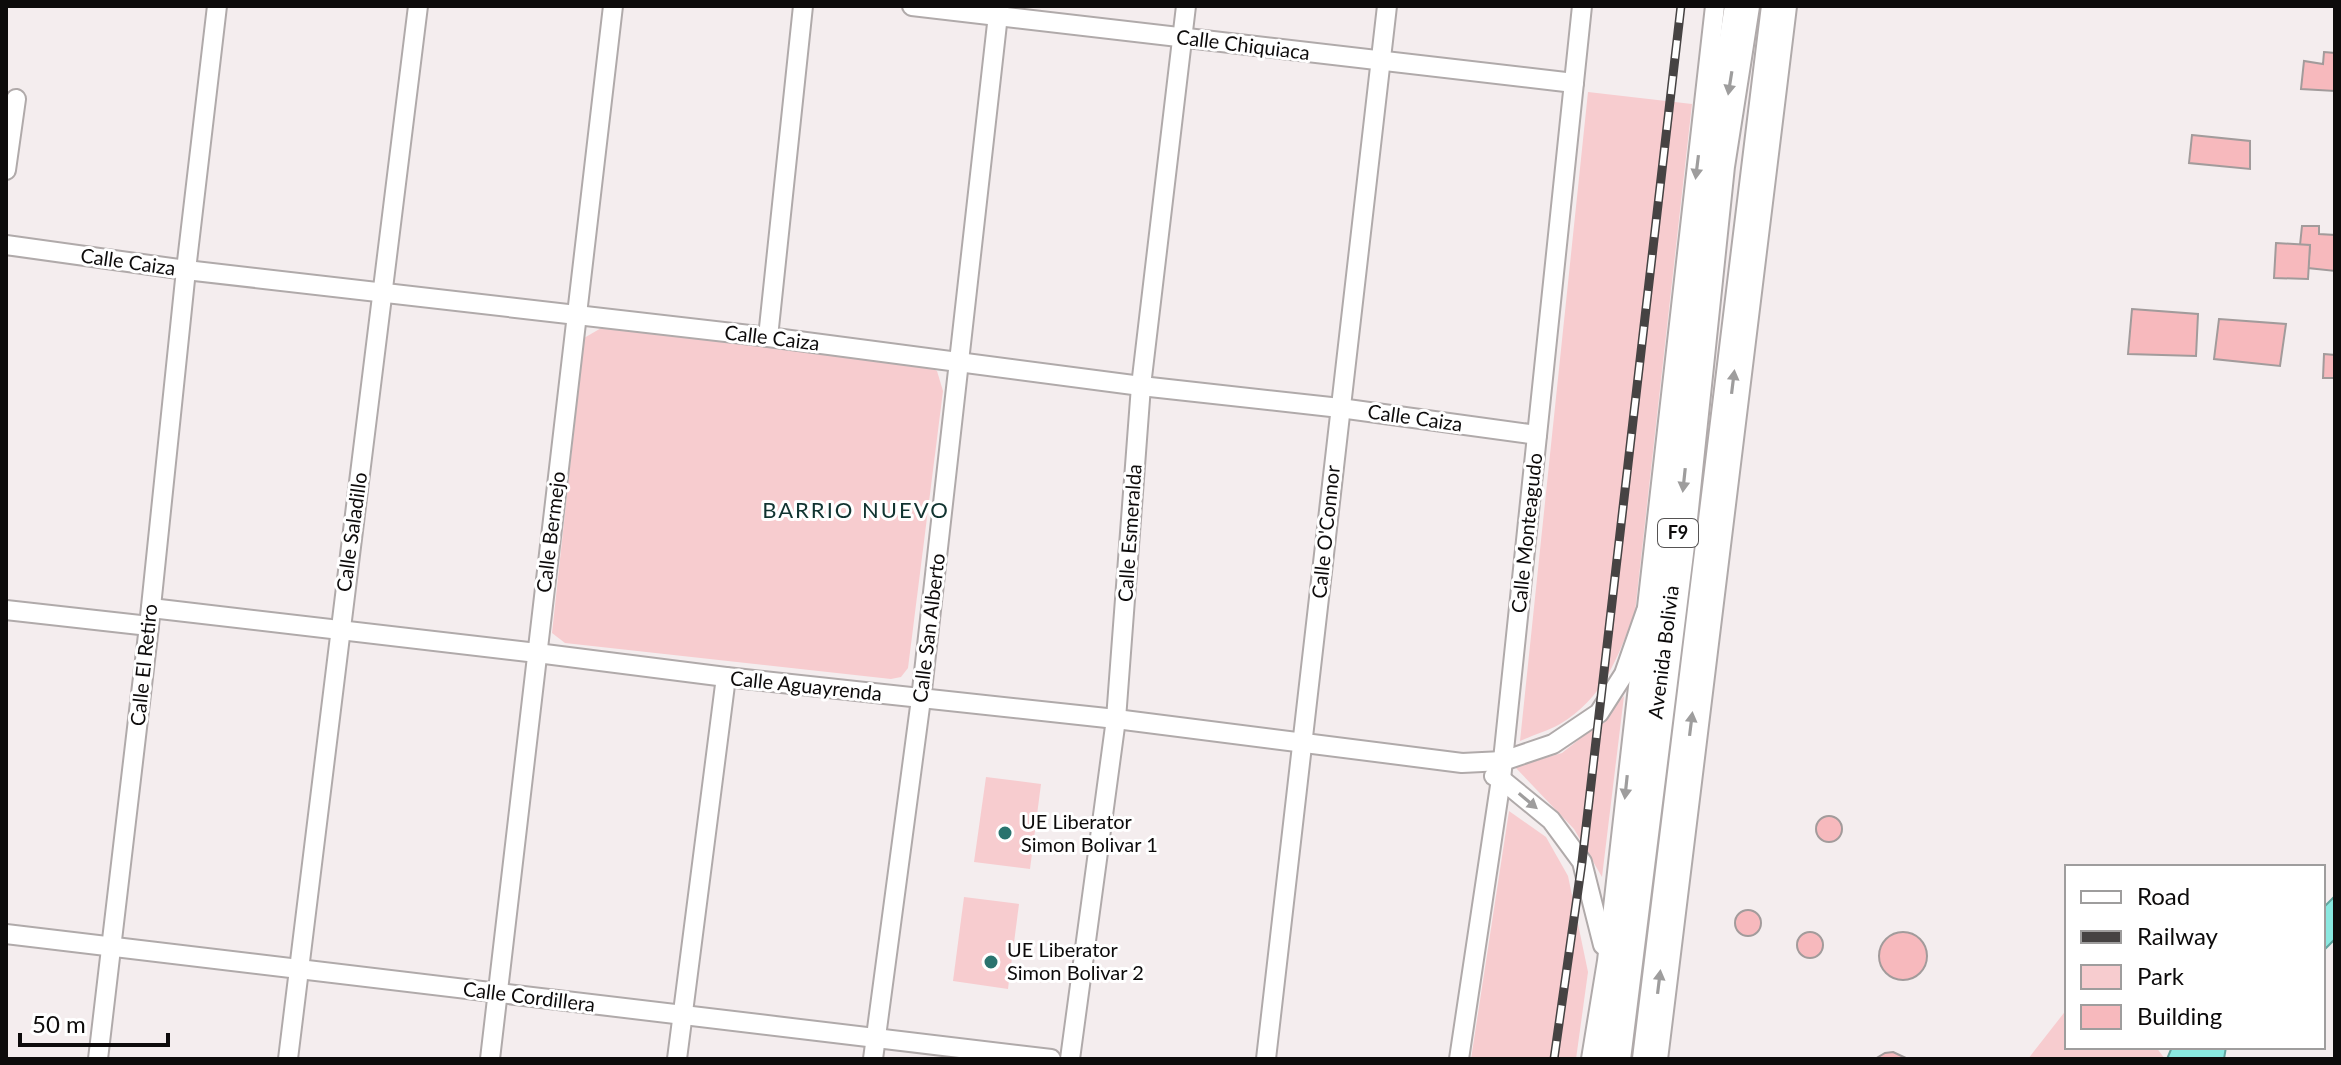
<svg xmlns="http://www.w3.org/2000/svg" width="2341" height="1065" viewBox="0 0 2341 1065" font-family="Lato,sans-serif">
  <rect width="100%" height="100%" fill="#f4edee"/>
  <g fill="#f7cccf">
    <path d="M1588,92L1692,104L1635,612C1618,657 1604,698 1560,724C1548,731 1533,735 1520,741Z"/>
    <path d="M603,327L924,364L937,371L943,391L908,668L901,677L891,679L565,643L552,633L584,338Z"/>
    <path d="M1624,696L1602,877L1574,829L1515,767L1562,753L1587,733Z"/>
    <path d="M986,777L1041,784L1030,869L974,862Z"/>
    <path d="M1509,811L1546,837L1568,876L1588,972L1576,1059H1471Z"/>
    <path d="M964,897L1019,904L1008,989L953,981Z"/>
    <path d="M2067,1009V1047H2156L2165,1059H2028Z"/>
  </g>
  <g fill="#8ae8e0" stroke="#64a6a0" stroke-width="2">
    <path d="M2335,896V939L2323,951V908Z"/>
    <path d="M2172,1047H2226L2224,1059H2167Z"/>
  </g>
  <g fill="#f7b9bd" stroke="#a29b9b" stroke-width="2">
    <path d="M2324,52L2335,53V91L2301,89L2304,61L2323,64Z"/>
    <path d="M2192,135L2250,141V169L2189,163Z"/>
    <path d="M2302,226H2319V234L2335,235V271L2308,268L2310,245H2300Z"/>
    <path d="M2276,243L2310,245L2308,279L2274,278Z"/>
    <path d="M2132,309L2198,314L2196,356L2128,354Z"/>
    <path d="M2219,319L2286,324L2280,366L2214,359Z"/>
    <path d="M2324,354L2335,355V378H2323Z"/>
    <circle cx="1829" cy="829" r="13"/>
    <circle cx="1748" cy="923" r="13"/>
    <circle cx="1903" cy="956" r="24"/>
    <circle cx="1810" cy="945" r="13"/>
    <path d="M1893,1052L1908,1059H1875L1885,1053Z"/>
  </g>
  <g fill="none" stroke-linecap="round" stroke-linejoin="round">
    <g stroke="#b0aaaa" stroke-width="22">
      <g id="street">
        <path d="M912,6L1574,83"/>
        <path d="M6,170L16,99"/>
        <path d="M6,245L186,270L768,337L1141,386L1340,408L1537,435"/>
        <path d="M768,337L803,6"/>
        <path d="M151,608L537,653L726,677L1116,719L1462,763L1503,761L1553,744L1599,713L1624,674L1646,611"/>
        <path d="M6,610L149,626"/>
        <path d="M1494,776L1501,779L1551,820L1582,862L1603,945"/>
        <path d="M6,934L1051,1059"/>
        <path d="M98,1059L149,626L186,270L217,6"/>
        <path d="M288,1059C328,708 377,357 418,6"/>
        <path d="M490,1059L613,6"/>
        <path d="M677,1059L726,677"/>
        <path d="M873,1059L921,699L999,6"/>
        <path d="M1070,1059L1116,719L1141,386L1186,6"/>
        <path d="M1266,1059L1387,6"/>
        <path d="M1459,1059L1501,779L1582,6"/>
        <path d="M1591,1059L1607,961L1715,6"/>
      </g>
    </g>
    <g stroke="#b0aaaa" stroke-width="38">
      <g id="highway">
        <path id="s1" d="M1613,1059L1678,537L1717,166L1742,6"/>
        <path d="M1650,1059L1779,6"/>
      </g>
    </g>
    <use href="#street" stroke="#fff" stroke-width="18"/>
    <use href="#highway" stroke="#fff" stroke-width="34"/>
    <g stroke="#464343" stroke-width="9">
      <path id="rail" d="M1554,1059L1582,862L1681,6"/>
    </g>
    <use href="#rail" stroke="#fff" stroke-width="6" stroke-dasharray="18" stroke-linecap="butt"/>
  </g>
  <defs><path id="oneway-solid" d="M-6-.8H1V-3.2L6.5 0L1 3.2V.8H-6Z" transform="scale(2)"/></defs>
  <g fill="#9e9d9d">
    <use href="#oneway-solid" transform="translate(1730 83) rotate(99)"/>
    <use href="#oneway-solid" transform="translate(1697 167) rotate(97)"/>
    <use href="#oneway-solid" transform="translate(1733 382) rotate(-83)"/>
    <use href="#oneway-solid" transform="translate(1684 480) rotate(96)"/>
    <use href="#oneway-solid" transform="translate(1691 724) rotate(-83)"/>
    <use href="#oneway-solid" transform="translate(1626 787) rotate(96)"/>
    <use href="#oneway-solid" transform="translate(1528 801) rotate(40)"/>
    <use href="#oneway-solid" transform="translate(1659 982) rotate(-83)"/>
  </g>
  <g fill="#2a736e" stroke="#fff" stroke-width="3">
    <circle cx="1005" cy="833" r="8"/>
    <circle cx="991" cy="962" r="8"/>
  </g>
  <g text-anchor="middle" stroke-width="6" stroke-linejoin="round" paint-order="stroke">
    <rect fill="#fff" stroke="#565454" stroke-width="2" x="1658" y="519" width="40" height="28" rx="6"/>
    <g font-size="18" font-weight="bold" fill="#0d0b0b">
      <text x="1678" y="539">F9</text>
    </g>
    <g font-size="20" fill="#0d0b0b" stroke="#fff">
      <text transform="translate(1243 45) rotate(7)" y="7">Calle Chiquiaca</text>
      <text transform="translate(128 262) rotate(8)" y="7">Calle Caiza</text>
      <text transform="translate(772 338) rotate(7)" y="7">Calle Caiza</text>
      <text transform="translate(1415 418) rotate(8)" y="7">Calle Caiza</text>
      <text transform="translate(352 532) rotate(-82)" y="7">Calle Saladillo</text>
      <text transform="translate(551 532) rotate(-83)" y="7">Calle Bermejo</text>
      <text transform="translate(1326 532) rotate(-84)" y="7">Calle O'Connor</text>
      <text transform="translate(1130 533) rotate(-86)" y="7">Calle Esmeralda</text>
      <text transform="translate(1527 533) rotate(-84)" y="7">Calle Monteagudo</text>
      <text transform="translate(929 628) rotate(-83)" y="7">Calle San Alberto</text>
      <text dy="7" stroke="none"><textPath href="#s1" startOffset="410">Avenida Bolivia</textPath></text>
      <text transform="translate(144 665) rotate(-84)" y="7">Calle El Retiro</text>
      <text transform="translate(806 686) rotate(6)" y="7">Calle Aguayrenda</text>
      <text transform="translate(529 997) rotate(7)" y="7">Calle Cordillera</text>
    </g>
    <g font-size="20" fill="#0d0b0b" stroke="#fff" text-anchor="start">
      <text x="1021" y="829">UE Liberator<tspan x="1021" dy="23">Simon Bolivar 1</tspan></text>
      <text x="1007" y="957">UE Liberator<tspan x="1007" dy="23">Simon Bolivar 2</tspan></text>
    </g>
    <g font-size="22" letter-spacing="2" fill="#103330" stroke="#fff">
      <text x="856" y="518">BARRIO NUEVO</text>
    </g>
  </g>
  <rect width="2341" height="1065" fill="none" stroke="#0d0b0b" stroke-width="16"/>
  <rect x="2065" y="865" width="260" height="184" fill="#ffffff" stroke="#9e9d9d" stroke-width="2"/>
  <rect x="2081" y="891" width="40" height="12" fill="#ffffff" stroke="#9e9d9d" stroke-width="2"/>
  <text x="2137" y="905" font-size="24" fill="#0d0b0b">Road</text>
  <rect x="2081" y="931" width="40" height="12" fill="#464343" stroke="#9e9d9d" stroke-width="2"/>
  <text x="2137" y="945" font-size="24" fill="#0d0b0b">Railway</text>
  <rect x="2081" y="965" width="40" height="24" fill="#f7cccf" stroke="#9e9d9d" stroke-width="2"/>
  <text x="2137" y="985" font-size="24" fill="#0d0b0b">Park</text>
  <rect x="2081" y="1005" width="40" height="24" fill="#f7b9bd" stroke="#9e9d9d" stroke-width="2"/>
  <text x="2137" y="1025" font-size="24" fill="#0d0b0b">Building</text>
  <path d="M20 1033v12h148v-12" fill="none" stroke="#0d0b0b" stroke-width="4"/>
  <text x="32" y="1033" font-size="24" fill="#0d0b0b" stroke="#ffffff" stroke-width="6" paint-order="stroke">50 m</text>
</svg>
